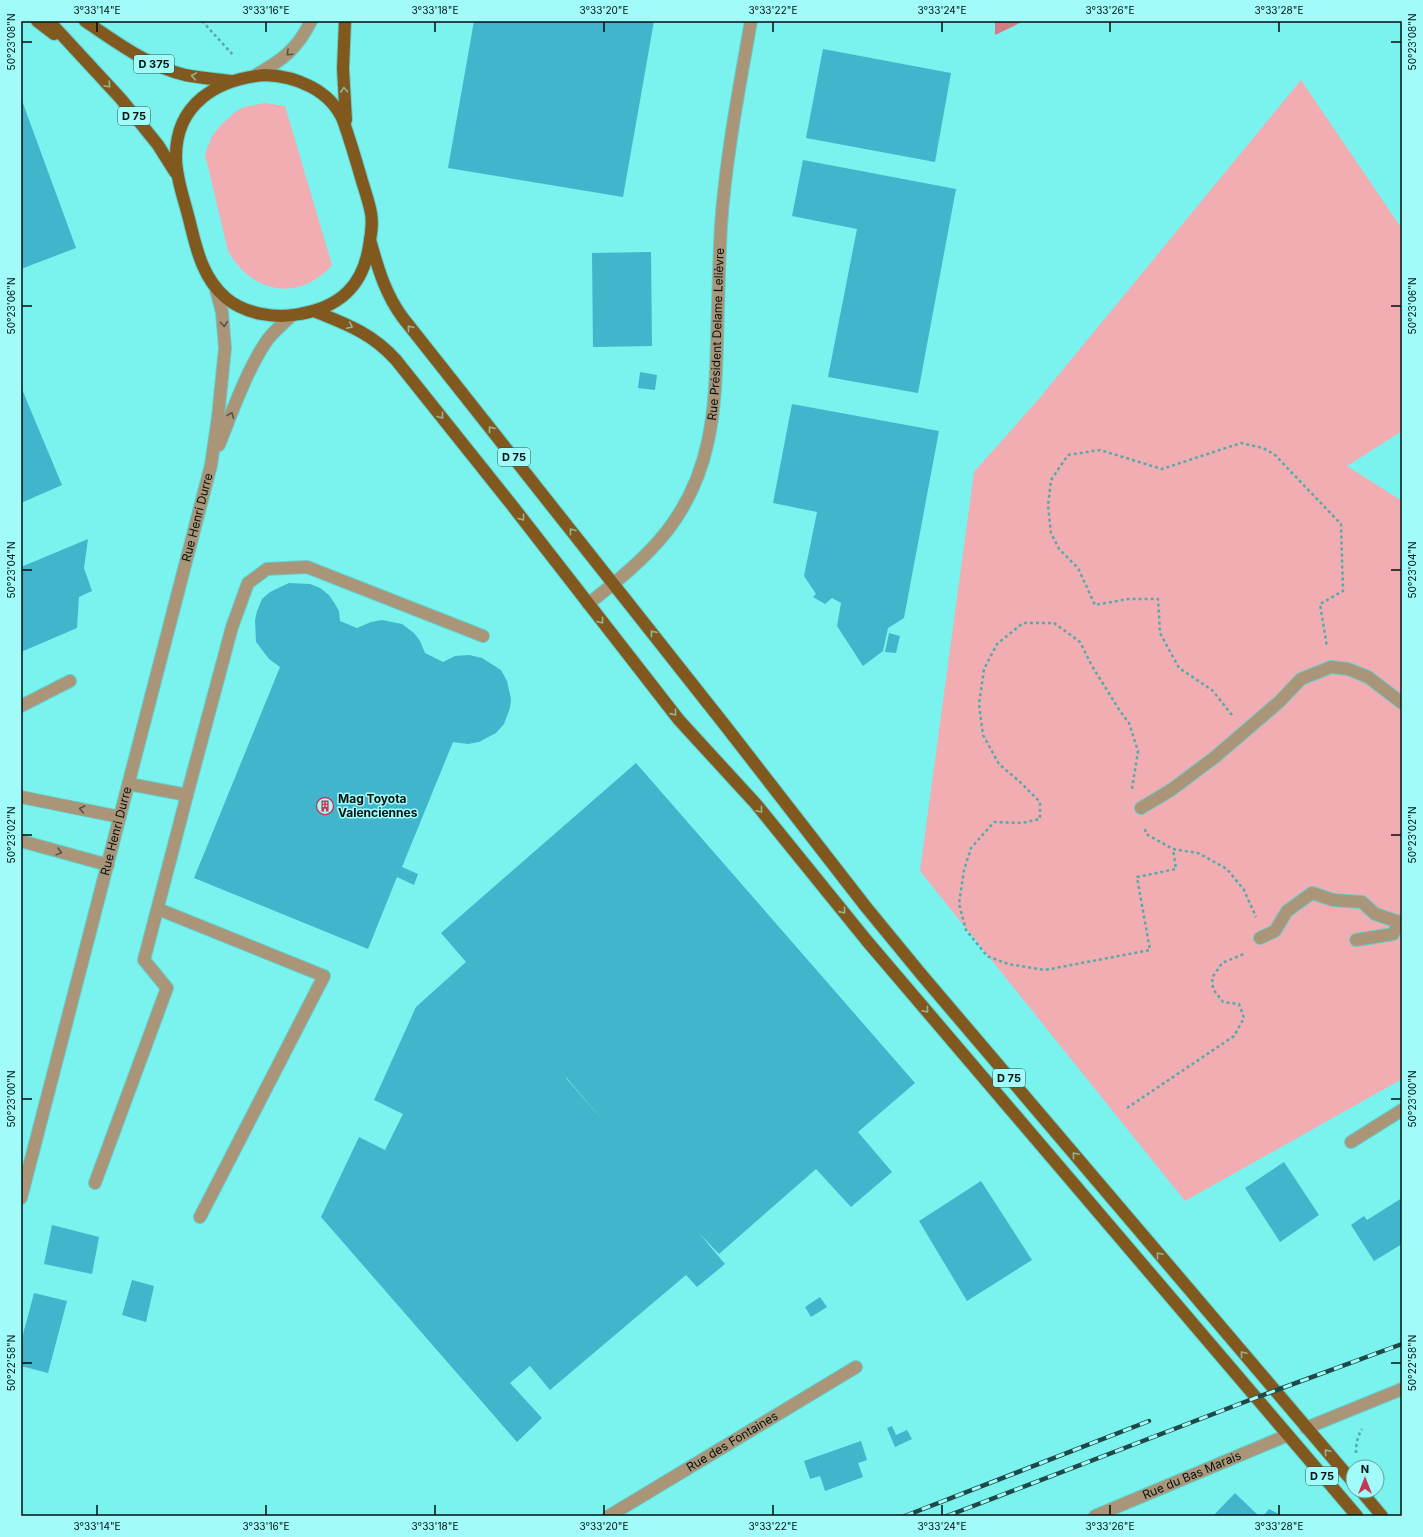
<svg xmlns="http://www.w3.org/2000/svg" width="1423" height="1537" viewBox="0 0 1423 1537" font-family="Inter,sans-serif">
  <rect width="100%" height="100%" fill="#7af2ee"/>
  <g fill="#f2adb3">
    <path d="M1301,80L1402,229V431L1347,466L1402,501V1079L1185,1201L920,871L974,472L1037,401Z"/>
    <path d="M265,103L285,106L332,265C298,303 252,293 228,251L205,154L212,136L220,126L235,112L244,107Z"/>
  </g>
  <path fill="#d27d86" d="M995,21H1024L995,35Z"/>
  <g fill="#41b5cc" fill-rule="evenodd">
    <path d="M474,21H654L623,197L448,168Z"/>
    <path d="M823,49L951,73L935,162L806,138Z"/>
    <path d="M21,98L76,248L21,269Z"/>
    <path d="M803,160L956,189L918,393L828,377L857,229L792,216Z"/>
    <path d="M651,252L652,346L593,347L592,253Z"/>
    <path d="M640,372L657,375L655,390L638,388Z"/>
    <path d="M21,387L62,485L21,503Z"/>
    <path d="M792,404L939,431L904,618L888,628L883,651L863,666L837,626L841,603L832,598L825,604L813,597L816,594L804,576L817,512L773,503Z"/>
    <path d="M88,539L84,568L92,591L79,597L77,628L21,652V567Z"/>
    <path d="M289,583L310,584L320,588L329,595L335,604L339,611L340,621L357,628L371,622L382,620L402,624L414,633L420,641L425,653L443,662L455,656L469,655L482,658L501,670L507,681L511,699L510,708L504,724L496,733L479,742L468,744L453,742L402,867L418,874L414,885L397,877L368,949L194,878L280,667L269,659L256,642L255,620L257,611L262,599L270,592Z"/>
    <path d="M889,633L900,636L896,653L885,652Z"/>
    <path d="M636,763L915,1083L858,1132L892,1172L851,1207L816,1169L719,1254L698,1232L725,1264L697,1287L686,1275L550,1390L530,1366L510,1383L542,1418L517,1442L321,1217L359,1137L385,1150L403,1114L374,1100L416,1007L466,962L441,933ZM566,1077L606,1124L566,1078Z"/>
    <path d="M1284,1162L1319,1215L1280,1242L1245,1188Z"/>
    <path d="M981,1181L1032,1260L967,1301L919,1221Z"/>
    <path d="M1402,1198V1244L1374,1261L1351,1225L1364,1216L1367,1220Z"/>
    <path d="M52,1225L99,1237L92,1274L44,1264Z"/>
    <path d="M132,1280L154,1286L146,1322L122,1315Z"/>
    <path d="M34,1293L67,1301L48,1373L21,1366V1342Z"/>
    <path d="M820,1297L827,1307L811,1317L805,1307Z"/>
    <path d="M892,1426L896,1435L907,1430L912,1439L895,1447L887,1428Z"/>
    <path d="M861,1441L867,1460L858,1463L863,1477L825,1491L820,1476L810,1479L804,1461Z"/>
    <path d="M1235,1493L1239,1497L1259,1516H1213Z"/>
    <path d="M1269,1509L1283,1516H1263Z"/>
  </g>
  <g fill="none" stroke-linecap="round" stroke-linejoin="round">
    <g stroke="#66cecb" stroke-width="14">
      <g id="minor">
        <path d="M254,76C281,61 297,50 311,21"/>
        <path d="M219,445C232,412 248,367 268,339C275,330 284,323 292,315"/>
        <path id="s1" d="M588,604C616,582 645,559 667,531C712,473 715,411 717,342C718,303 719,264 721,225C726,156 739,89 751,21"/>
        <path d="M21,706L70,681"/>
        <path d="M129,784L187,795L232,627L248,583L267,569L307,567L483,636"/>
        <path d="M21,797L120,817"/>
        <path d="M1141,808L1171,790L1215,757L1279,702L1301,679L1331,667L1348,669L1368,677L1402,703"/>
        <path d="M21,841L108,865"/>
        <path d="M158,909L324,976L200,1217"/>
        <path d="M1260,938L1275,931L1287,911L1312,893L1333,900L1362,902L1375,914L1399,922"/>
        <path d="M1356,940L1393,934L1399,922L1402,921"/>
        <path d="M1351,1142L1402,1110"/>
        <path d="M95,1183L167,988L144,960L187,795"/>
        <path id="s2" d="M21,1198L211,465L218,417L225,348L222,312L215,286"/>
        <path d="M1306,1428L1402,1389"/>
        <path id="s3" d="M609,1516L856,1367"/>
        <path id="s4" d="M1095,1516L1288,1435"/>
      </g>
    </g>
    <g stroke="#66cecb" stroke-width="14">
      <g id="major">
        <path d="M37,21L54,34"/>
        <path d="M49,21L121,99L158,145L175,172"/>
        <path d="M85,21C116,42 148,66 185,75C200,78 216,79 231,81"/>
        <path d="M345,21L343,69L346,120"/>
        <path d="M265,75C296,76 330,90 343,120C350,140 356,160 362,181C365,191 369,202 371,213C373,224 371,235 369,246C363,286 340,307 300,314C276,319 245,314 226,298C202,278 196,247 189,219C184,199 176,178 176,158C175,104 217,79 265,75Z"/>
        <path d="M370,240C378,268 385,294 403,318L724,724L866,907L921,974L1353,1482"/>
        <path d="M314,311C346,324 372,333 396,360L511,504L679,720L756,804L867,941L1357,1516"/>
        <path d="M1361,1491L1382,1516"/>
      </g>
    </g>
    <g stroke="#54aba8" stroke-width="2.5" stroke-dasharray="3 3" stroke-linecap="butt">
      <path d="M202,21L234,56"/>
      <path d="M1232,715L1212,690L1179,668L1160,633L1158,599H1128L1095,605L1078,568L1059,549L1051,533L1048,506L1051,480L1068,455L1100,450L1162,469L1241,443L1263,448L1274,454L1341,524L1343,591L1320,604L1327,647"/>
      <path d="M1132,789L1138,751L1129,723L1120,711L1092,666L1080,642L1054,623H1023L997,644L984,669L979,704L983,735L999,764L1020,782L1040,802V819L1022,823L994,822L971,848L964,870L959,904L966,930L987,956L1008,964L1045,970L1150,950L1137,877L1176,869L1173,849"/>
      <path d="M1145,829L1146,834L1173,849L1198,853L1227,869L1244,890L1256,917"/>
      <path d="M1127,1108L1234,1036L1244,1018L1239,1004L1223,1002L1213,989L1212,978L1222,963L1246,953"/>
      <path d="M1356,1453C1356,1445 1357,1437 1362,1429"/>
    </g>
    <use href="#minor" stroke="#ab9578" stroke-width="12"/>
    <use href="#major" stroke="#81591e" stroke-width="12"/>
    <g stroke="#1e4948" stroke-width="4.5">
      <g id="rail">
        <path d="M905,1516L1149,1421"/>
        <path d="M947,1516L1255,1398L1402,1344"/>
      </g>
    </g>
    <use href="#rail" stroke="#a1fbf8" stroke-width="3" stroke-dasharray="9" stroke-linecap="butt"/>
  </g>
  <defs><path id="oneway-chevron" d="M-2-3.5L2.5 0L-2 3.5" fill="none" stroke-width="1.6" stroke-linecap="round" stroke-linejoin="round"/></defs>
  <g stroke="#565344">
    <use href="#oneway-chevron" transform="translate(289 53) rotate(137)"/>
    <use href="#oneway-chevron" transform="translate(224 324) rotate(85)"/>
    <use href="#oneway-chevron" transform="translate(231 415) rotate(-68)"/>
    <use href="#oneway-chevron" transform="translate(82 809) rotate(-169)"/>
    <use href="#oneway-chevron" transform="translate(59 852) rotate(15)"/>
  </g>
  <g stroke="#93b296">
    <use href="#oneway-chevron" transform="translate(194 76) rotate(-170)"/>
    <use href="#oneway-chevron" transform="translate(108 85) rotate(47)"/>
    <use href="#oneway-chevron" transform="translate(344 90) rotate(-93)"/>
    <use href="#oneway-chevron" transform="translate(350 326) rotate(25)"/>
    <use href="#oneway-chevron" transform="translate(410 328) rotate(-128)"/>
    <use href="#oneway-chevron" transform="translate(441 416) rotate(52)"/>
    <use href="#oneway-chevron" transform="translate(491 429) rotate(-129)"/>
    <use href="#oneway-chevron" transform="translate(522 518) rotate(52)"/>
    <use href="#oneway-chevron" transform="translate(572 531) rotate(-128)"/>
    <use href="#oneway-chevron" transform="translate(601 621) rotate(52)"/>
    <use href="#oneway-chevron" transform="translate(653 633) rotate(-128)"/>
    <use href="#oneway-chevron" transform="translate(674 713) rotate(51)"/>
    <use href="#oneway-chevron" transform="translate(760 810) rotate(50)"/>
    <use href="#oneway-chevron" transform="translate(843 911) rotate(51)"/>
    <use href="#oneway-chevron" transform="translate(926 1010) rotate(50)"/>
    <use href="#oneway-chevron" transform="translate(1075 1155) rotate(-130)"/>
    <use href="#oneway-chevron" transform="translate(1159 1255) rotate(-130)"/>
    <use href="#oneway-chevron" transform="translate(1243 1354) rotate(-130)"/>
    <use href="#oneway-chevron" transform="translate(1327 1452) rotate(-131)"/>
  </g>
  <path fill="none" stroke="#011" stroke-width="1.5" d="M97,22V32M266,22V32M435,22V32M604,22V32M773,22V32M942,22V32M1110,22V32M1279,22V32M22,42H32M1391,42H1401M22,306H32M1391,306H1401M22,570H32M1391,570H1401M22,835H32M1391,835H1401M22,1099H32M1391,1099H1401M22,1363H32M1391,1363H1401M97,1505V1515M266,1505V1515M435,1505V1515M604,1505V1515M773,1505V1515M942,1505V1515M1110,1505V1515M1279,1505V1515"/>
  <defs>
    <g id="building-ring" transform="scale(0.9)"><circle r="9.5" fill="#a1fbf8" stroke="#c63655" stroke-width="1.5"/><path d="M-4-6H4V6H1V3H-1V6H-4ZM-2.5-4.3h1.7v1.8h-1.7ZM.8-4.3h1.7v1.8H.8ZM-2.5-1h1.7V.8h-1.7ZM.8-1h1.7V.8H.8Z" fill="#c63655"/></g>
  </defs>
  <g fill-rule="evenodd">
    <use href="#building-ring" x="325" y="806"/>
  </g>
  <g text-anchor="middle" stroke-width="3" stroke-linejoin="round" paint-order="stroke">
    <g fill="#a1fbf8" stroke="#305756" stroke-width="1">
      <rect x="134" y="55" width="40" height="18" rx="3"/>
      <rect x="118" y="107" width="32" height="18" rx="3"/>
      <rect x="498" y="448" width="32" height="18" rx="3"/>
      <rect x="993" y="1069" width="32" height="18" rx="3"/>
      <rect x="1306" y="1467" width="32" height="18" rx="3"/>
    </g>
    <g font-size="11" font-weight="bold" fill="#011">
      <text x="154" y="68">D 375</text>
      <text x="134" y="120">D 75</text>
      <text x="514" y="461">D 75</text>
      <text x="1009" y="1082">D 75</text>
      <text x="1322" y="1480">D 75</text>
    </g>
    <g font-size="12" fill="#011" stroke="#a1fbf8">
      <text dy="4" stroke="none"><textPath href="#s1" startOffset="315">Rue Président Delame Lelièvre</textPath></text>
      <text dy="4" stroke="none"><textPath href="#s2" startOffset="703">Rue Henri Durre</textPath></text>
      <text dy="4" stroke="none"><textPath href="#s2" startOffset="379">Rue Henri Durre</textPath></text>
      <text dy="4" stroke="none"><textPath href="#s3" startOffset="144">Rue des Fontaines</textPath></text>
      <text dy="4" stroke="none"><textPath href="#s4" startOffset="105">Rue du Bas Marais</textPath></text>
    </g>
    <g font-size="12" font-weight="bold" fill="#011" stroke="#a1fbf8" text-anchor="start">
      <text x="338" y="803">Mag Toyota<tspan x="338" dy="14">Valenciennes</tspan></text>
    </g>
  </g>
  <rect width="1423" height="1537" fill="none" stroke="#a1fbf8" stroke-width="44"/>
  <g transform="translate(1365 1479)"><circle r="19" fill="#a1fbf8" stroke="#619d9c"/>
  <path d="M0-3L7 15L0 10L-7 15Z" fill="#c63655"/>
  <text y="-6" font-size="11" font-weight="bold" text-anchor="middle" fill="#001111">N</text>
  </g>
  <rect x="22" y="22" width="1379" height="1493" fill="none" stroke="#011" stroke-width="1.5"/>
  <g font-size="10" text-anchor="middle" fill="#011">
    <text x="97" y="14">3°33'14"E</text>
    <text x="266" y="14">3°33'16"E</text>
    <text x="435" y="14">3°33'18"E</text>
    <text x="604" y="14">3°33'20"E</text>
    <text x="773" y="14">3°33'22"E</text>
    <text x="942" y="14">3°33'24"E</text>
    <text x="1110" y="14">3°33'26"E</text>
    <text x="1279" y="14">3°33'28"E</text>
    <text transform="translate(11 42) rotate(-90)" y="4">50°23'08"N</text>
    <text transform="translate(1412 42) rotate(-90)" y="4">50°23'08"N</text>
    <text transform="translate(11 306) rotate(-90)" y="4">50°23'06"N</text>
    <text transform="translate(1412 306) rotate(-90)" y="4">50°23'06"N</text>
    <text transform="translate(11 570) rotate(-90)" y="4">50°23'04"N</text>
    <text transform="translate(1412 570) rotate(-90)" y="4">50°23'04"N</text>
    <text transform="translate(11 835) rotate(-90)" y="4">50°23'02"N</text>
    <text transform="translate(1412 835) rotate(-90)" y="4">50°23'02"N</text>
    <text transform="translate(11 1099) rotate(-90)" y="4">50°23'00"N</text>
    <text transform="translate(1412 1099) rotate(-90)" y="4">50°23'00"N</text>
    <text transform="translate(11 1363) rotate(-90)" y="4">50°22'58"N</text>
    <text transform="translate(1412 1363) rotate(-90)" y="4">50°22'58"N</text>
    <text x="97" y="1530">3°33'14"E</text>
    <text x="266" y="1530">3°33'16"E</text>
    <text x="435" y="1530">3°33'18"E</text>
    <text x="604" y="1530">3°33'20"E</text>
    <text x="773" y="1530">3°33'22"E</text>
    <text x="942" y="1530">3°33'24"E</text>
    <text x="1110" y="1530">3°33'26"E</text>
    <text x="1279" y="1530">3°33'28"E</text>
  </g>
</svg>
